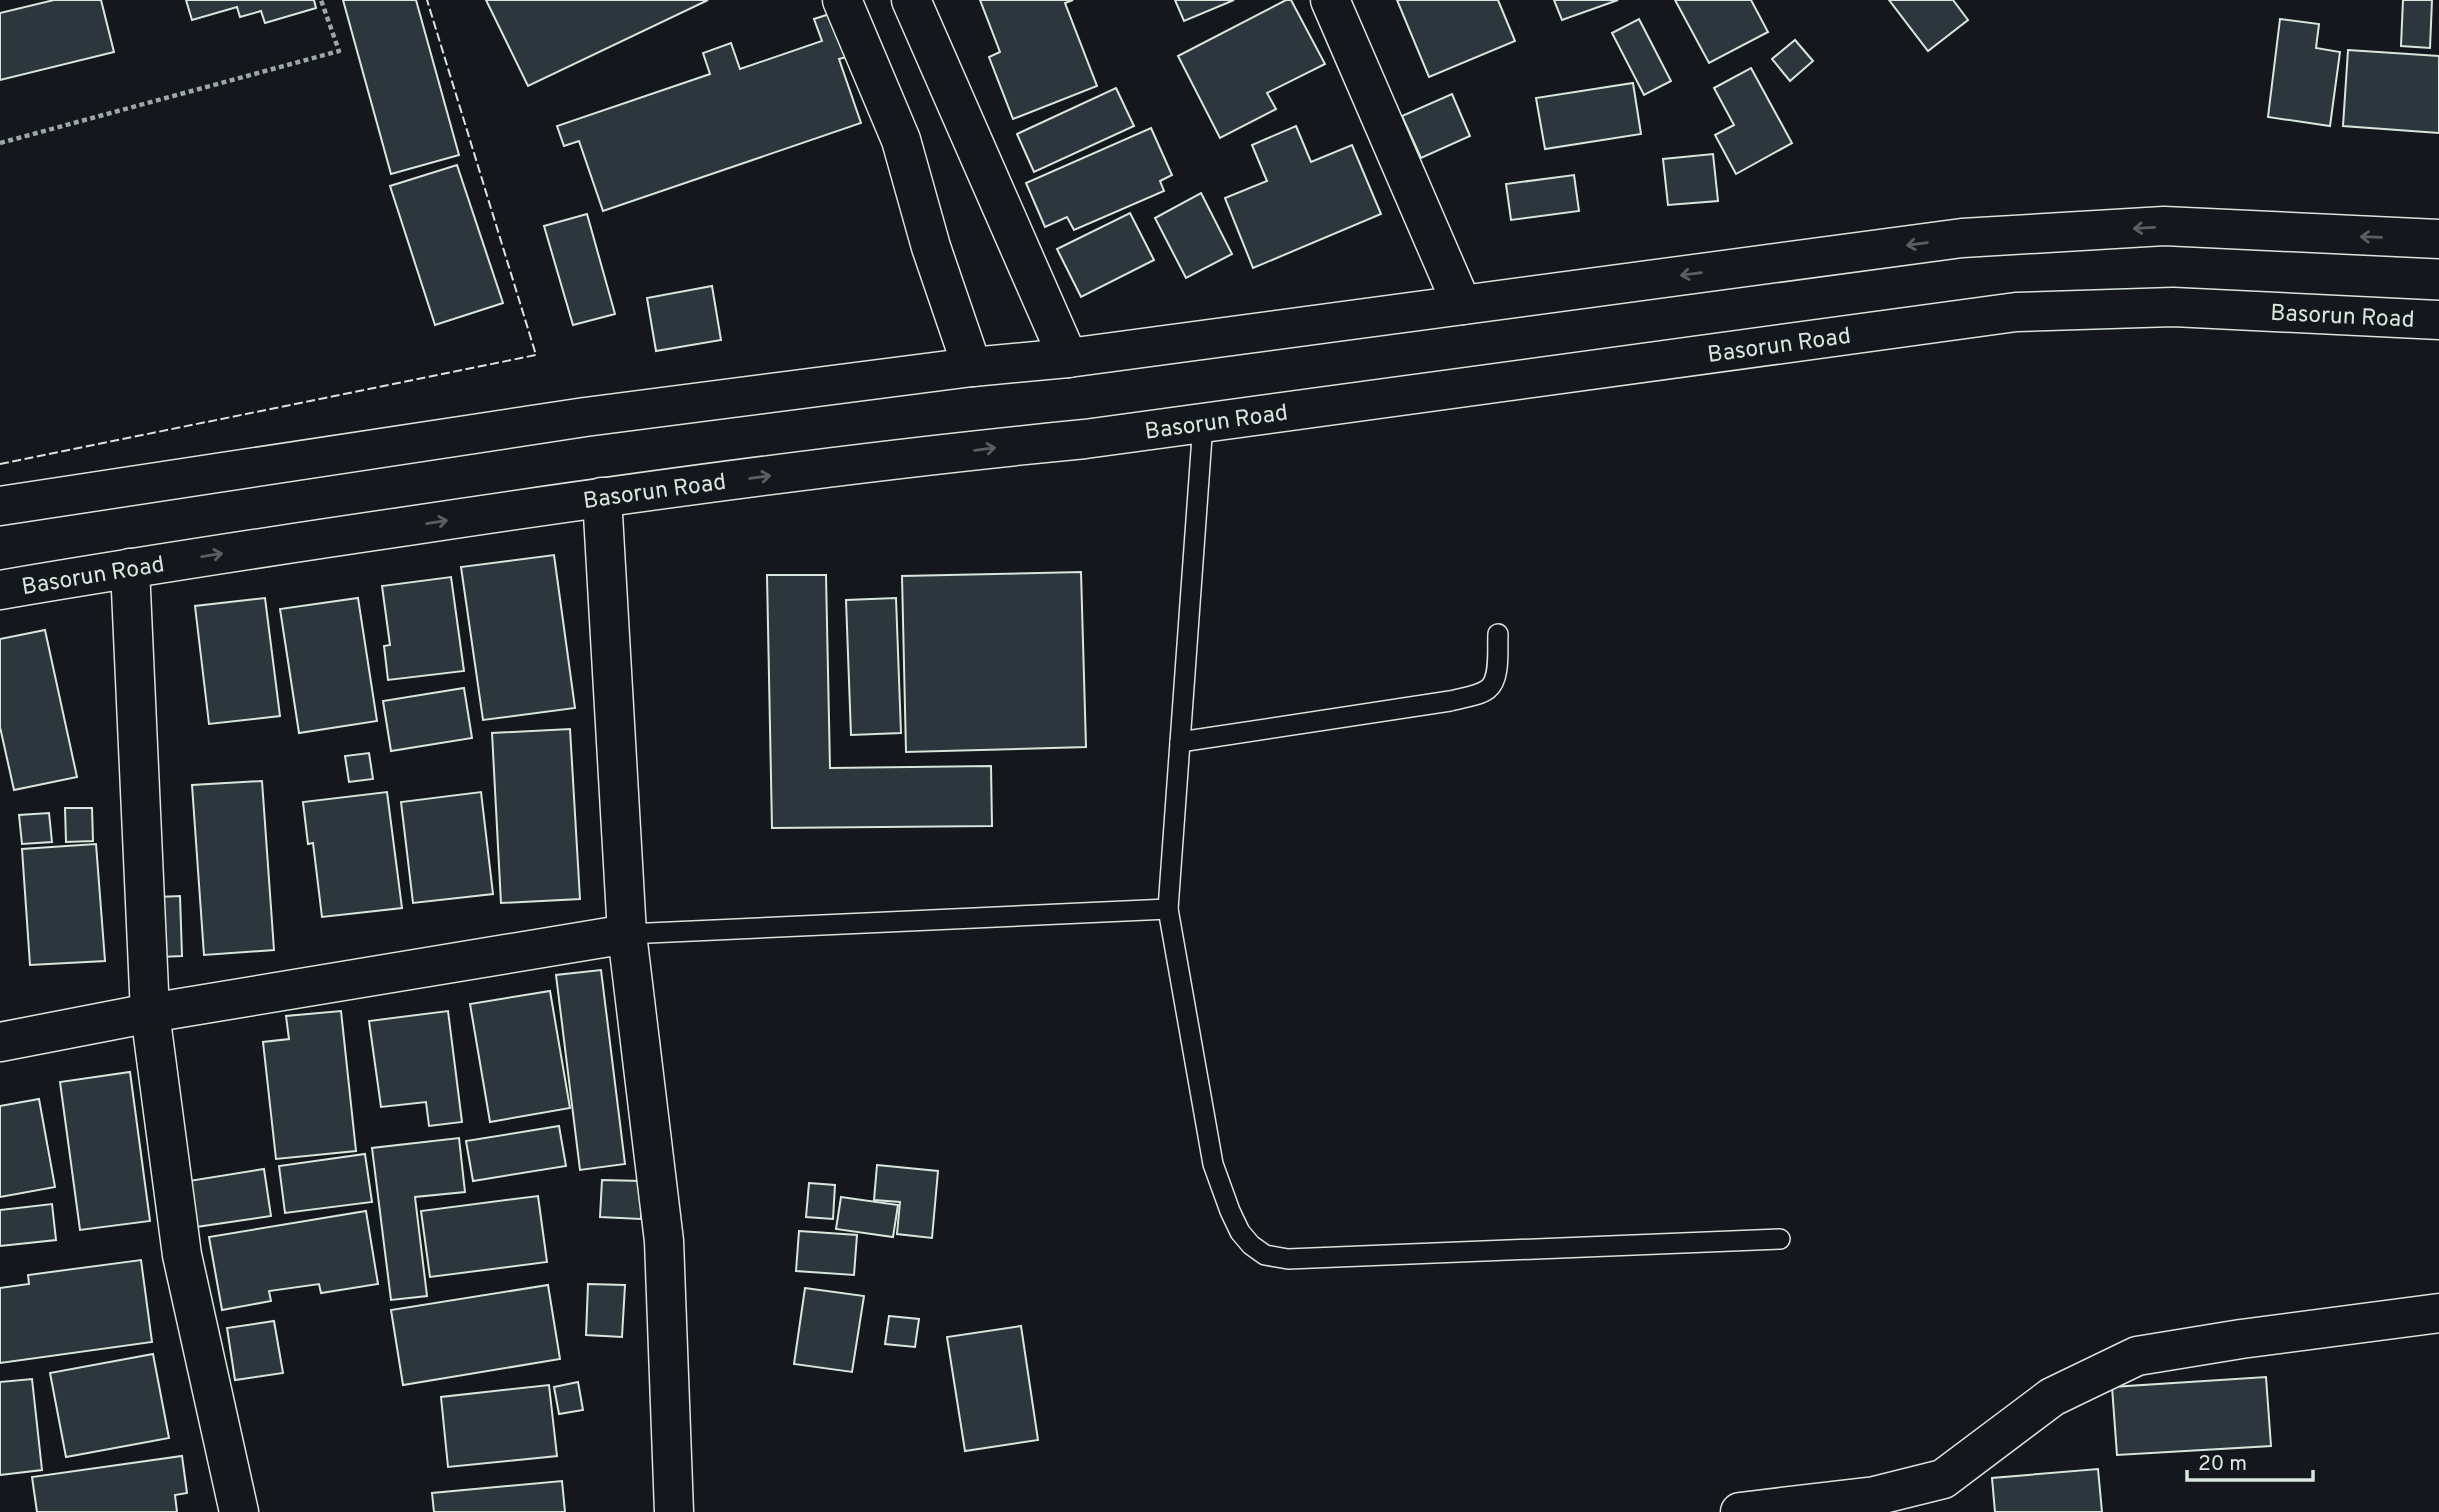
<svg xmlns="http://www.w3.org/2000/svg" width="2439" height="1512" viewBox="0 0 2439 1512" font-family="Overpass,sans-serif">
  <rect width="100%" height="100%" fill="#14181c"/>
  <g fill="#2c363c" stroke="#d8e6dc" stroke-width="2">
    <path d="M54,0H101L114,52L0,80V13Z"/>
    <path d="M186,0H314L316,8L265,23L261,11L240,17L237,7L192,20Z"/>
    <path d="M343,0H416L459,155L391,174Z"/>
    <path d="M486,0H708L528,86Z"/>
    <path d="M980,0H1073L1065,3L1097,86L1013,119L989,57L1000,52Z"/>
    <path d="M1175,0H1234L1184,21Z"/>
    <path d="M1286,0H1291L1325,64L1267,93L1276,109L1220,138L1178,56Z"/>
    <path d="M1397,0H1498L1515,41L1429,77Z"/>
    <path d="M1554,0H1618L1562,20Z"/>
    <path d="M1675,0H1751L1768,32L1709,63Z"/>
    <path d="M1889,0H1953L1968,20L1928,51Z"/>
    <path d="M2403,0H2432L2430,48L2401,46Z"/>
    <path d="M839,11L854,55L839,59L861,123L603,211L579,141L564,146L557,126L710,74L703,53L731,43L740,69L822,41L814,19Z"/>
    <path d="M1639,19L1671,81L1644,95L1612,33Z"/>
    <path d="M2280,19L2319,24L2316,48L2340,52L2330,126L2268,117Z"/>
    <path d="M1795,40L1813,61L1790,81L1772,59Z"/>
    <path d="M2348,50L2439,56V133L2343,126Z"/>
    <path d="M1751,68L1792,143L1736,174L1715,135L1734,125L1714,88Z"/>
    <path d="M1633,83L1641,134L1545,149L1536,98Z"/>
    <path d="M1116,88L1134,126L1034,172L1017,134Z"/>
    <path d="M1452,94L1470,136L1421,158L1402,116Z"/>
    <path d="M1296,126L1311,162L1352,145L1381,214L1253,268L1225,198L1267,181L1252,145Z"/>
    <path d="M1151,128L1172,175L1160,181L1164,191L1074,230L1067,217L1045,227L1026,183Z"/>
    <path d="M1713,154L1718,201L1668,205L1663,159Z"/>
    <path d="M457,165L503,303L435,325L390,186Z"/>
    <path d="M1574,175L1579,211L1511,220L1506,184Z"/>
    <path d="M1201,193L1232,254L1186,278L1155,218Z"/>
    <path d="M1130,213L1154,260L1081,297L1057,249Z"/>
    <path d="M587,214L615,314L573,325L544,226Z"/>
    <path d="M712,286L721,340L656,351L647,298Z"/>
    <path d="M554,555L575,708L483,720L461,567Z"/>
    <path d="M1081,572L1086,747L906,752L902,576Z"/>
    <path d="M767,575H826L830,768L991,766L992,826L772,828Z"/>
    <path d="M451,577L464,671L388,680L384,646L390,645L382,586Z"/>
    <path d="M265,598L280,716L209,724L195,606Z"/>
    <path d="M358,598L377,721L299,733L280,609Z"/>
    <path d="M896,598L901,733L851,735L846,600Z"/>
    <path d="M45,630L77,777L14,790L0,727V639Z"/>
    <path d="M464,688L472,738L391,751L383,701Z"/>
    <path d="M570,729L580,899L501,903L492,733Z"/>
    <path d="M369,753L373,779L349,782L345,756Z"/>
    <path d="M262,781L274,950L204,955L192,785Z"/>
    <path d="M387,792L402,908L322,917L313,843L308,844L303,802Z"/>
    <path d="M481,792L493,894L413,903L401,802Z"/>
    <path d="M65,808H92L93,841L66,842Z"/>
    <path d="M49,813L52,842L22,844L19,815Z"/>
    <path d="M96,844L105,961L30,965L22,849Z"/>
    <path d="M180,896L182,956L160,957L158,897Z"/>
    <path d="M601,970L625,1164L580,1170L556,975Z"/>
    <path d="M550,991L570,1108L490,1122L470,1004Z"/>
    <path d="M341,1011L356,1151L276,1159L263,1042L289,1039L286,1016Z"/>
    <path d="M448,1011L462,1122L429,1126L426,1102L381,1107L369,1021Z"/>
    <path d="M130,1072L150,1221L80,1230L60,1082Z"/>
    <path d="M39,1099L55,1187L0,1197V1106Z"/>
    <path d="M559,1126L566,1166L473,1181L466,1141Z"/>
    <path d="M459,1138L465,1192L415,1197L427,1296L391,1300L372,1148Z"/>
    <path d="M365,1154L372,1202L285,1213L279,1166Z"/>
    <path d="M877,1165L938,1171L932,1238L897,1234L900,1202L874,1200Z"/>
    <path d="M264,1169L271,1216L196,1227L189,1181Z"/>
    <path d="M602,1180L642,1181L641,1219L600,1217Z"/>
    <path d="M809,1183L835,1185L833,1219L806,1217Z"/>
    <path d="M538,1196L547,1262L430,1277L421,1211Z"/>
    <path d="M841,1197L898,1205L893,1237L836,1229Z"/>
    <path d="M52,1204L56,1240L0,1246V1210Z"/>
    <path d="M366,1211L378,1284L321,1293L319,1284L269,1291L271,1301L222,1310L209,1237Z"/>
    <path d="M799,1231L857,1235L854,1275L796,1271Z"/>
    <path d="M141,1260L152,1342L0,1363V1288L29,1284L28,1275Z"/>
    <path d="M588,1284L625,1285L622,1337L586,1335Z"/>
    <path d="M548,1285L560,1359L403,1385L391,1310Z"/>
    <path d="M805,1288L864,1296L852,1372L794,1364Z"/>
    <path d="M889,1316L919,1319L915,1347L885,1344Z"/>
    <path d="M274,1321L283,1373L235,1380L227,1328Z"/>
    <path d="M1021,1326L1038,1440L965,1451L947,1337Z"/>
    <path d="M153,1354L169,1438L66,1457L50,1373Z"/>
    <path d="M2266,1377L2271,1446L2117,1455L2112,1387Z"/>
    <path d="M32,1379L42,1470L0,1475V1382Z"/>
    <path d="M578,1382L583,1410L559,1414L554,1387Z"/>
    <path d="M549,1385L557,1456L448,1467L441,1397Z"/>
    <path d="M182,1456L187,1493L175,1495L177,1512H37L32,1477Z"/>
    <path d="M2098,1469L2102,1512H1995L1992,1478Z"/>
    <path d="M562,1481L565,1512H434L432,1493Z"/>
  </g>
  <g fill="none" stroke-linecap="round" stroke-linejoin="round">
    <g stroke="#d8e6dc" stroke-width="22">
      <g id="lane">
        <path d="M1203,423L1168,909L1213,1164L1230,1211L1240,1232L1251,1245L1265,1255L1288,1259L1780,1239"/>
        <path d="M1180,742L1450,701C1461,698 1479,696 1488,689C1501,679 1497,649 1498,634"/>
        <path d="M627,934L1168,909"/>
      </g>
    </g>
    <g stroke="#d8e6dc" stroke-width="41">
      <g id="street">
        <path d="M842,0L901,140L931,247L972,367"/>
        <path d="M911,0L1068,358"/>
        <path d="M1330,0L1462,305"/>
        <path d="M602,497L627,934L664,1241L674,1512"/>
        <path d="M130,568L150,1013L182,1255L239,1512"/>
        <path d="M0,1042L150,1013L627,934"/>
        <path d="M1740,1512L1875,1496L1943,1479L2052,1397L2137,1356L2241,1339L2439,1313"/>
      </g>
    </g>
    <g stroke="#d8e6dc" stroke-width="41">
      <g id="secondary">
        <path d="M0,506L585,417L972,367L1068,358L1962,238L2164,226L2439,239"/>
        <path id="s1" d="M0,590C136,567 272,546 408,526C633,492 858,461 1085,439L2016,312L2173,307L2439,320"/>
      </g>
    </g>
    <path stroke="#9da8a2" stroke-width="4.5" stroke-dasharray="5 3.5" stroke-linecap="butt" d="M0,143L339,51L321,0"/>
    <use href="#lane" stroke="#14181c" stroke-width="19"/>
    <use href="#street" stroke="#14181c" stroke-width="38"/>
    <use href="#secondary" stroke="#14181c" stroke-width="38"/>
    <path stroke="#d8e6dc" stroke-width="2" stroke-dasharray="9 3.5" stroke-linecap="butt" d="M0,464L536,355L427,0"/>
  </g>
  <defs><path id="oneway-shaft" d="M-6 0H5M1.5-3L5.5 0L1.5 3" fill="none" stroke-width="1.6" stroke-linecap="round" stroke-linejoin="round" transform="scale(1.75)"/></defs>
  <g stroke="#59605f">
    <use href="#oneway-shaft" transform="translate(2144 228) rotate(177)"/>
    <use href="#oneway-shaft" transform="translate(2371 237) rotate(-178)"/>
    <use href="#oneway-shaft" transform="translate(1917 244) rotate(172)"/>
    <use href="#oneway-shaft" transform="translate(1691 274) rotate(172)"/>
    <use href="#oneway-shaft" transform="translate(985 449) rotate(-7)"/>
    <use href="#oneway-shaft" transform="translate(760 477) rotate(-7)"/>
    <use href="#oneway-shaft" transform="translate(437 522) rotate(-9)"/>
    <use href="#oneway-shaft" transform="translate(212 555) rotate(-9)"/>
  </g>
  <g text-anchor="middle" stroke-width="5" stroke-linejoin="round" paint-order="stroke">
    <g font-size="23" fill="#d8e6dc" stroke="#14181c">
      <text dy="8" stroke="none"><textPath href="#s1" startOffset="2362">Basorun Road</textPath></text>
      <text dy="8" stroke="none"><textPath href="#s1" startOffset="1796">Basorun Road</textPath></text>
      <text dy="8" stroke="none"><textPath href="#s1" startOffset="1228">Basorun Road</textPath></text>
      <text dy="8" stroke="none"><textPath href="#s1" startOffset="662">Basorun Road</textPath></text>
      <text dy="8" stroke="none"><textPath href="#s1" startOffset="94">Basorun Road</textPath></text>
    </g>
  </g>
  <path d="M2187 1470v10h126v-10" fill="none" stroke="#d8e6dc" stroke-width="3.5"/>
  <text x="2198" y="1470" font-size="21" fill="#d8e6dc" stroke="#14181c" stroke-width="5" paint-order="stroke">20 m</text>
</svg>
